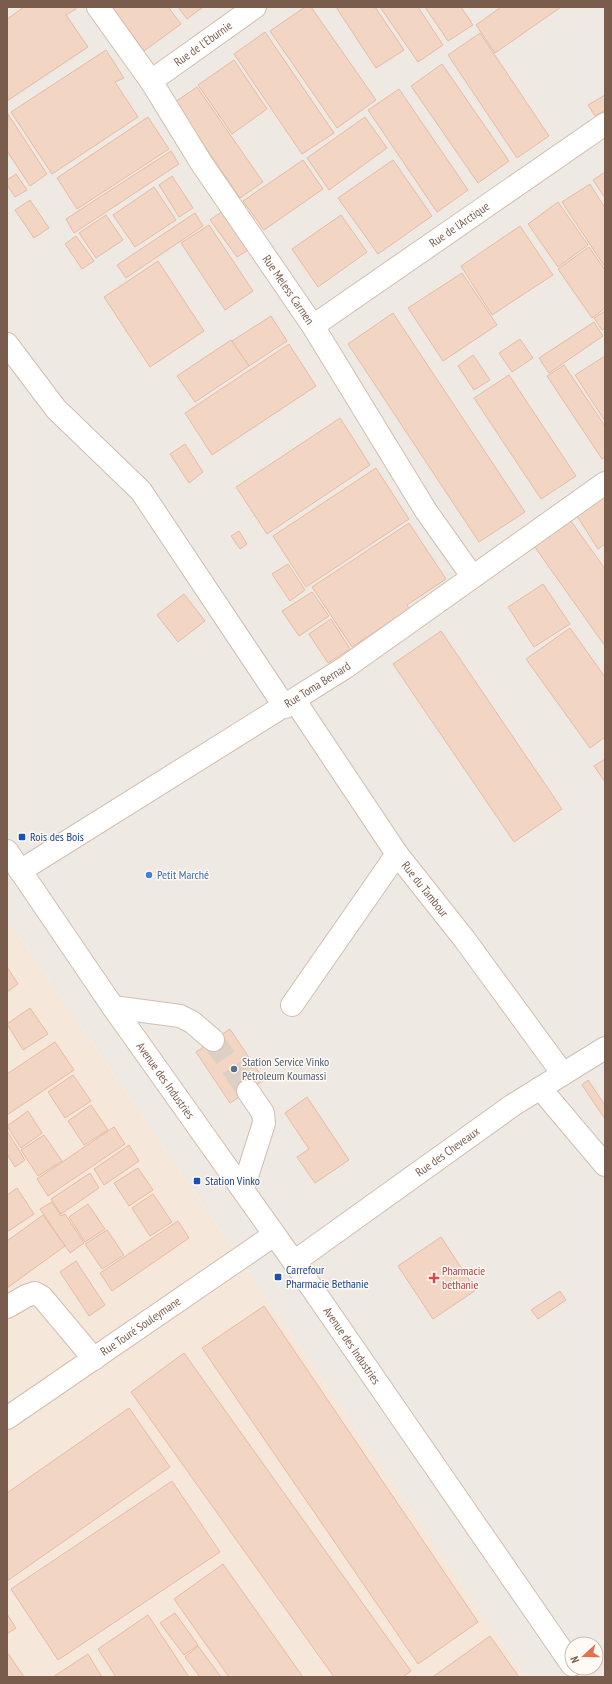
<svg xmlns="http://www.w3.org/2000/svg" width="612" height="1684" viewBox="0 0 612 1684" font-family="'PT Sans Narrow',sans-serif">
  <rect width="100%" height="100%" fill="#fdf6ec"/>
  <path fill="#f5e8da" d="M7,918L526,1677H7Z"/>
  <path fill="#efe9e4" fill-rule="evenodd" d="M7,7H605V1677H526L7,918ZM572,1644H596V1668H572Z"/>
  <g fill="#f3d5c3" stroke="#e6bba3">
    <path d="M24,7H75L76,9L66,15L88,47L7,101V19Z"/>
    <path d="M112,7H168L181,24L144,51Z"/>
    <path d="M178,7H203L187,19Z"/>
    <path d="M305,7H311L376,100L337,128L270,31Z"/>
    <path d="M336,7H375L404,50L376,68Z"/>
    <path d="M380,7H418L443,45L418,62Z"/>
    <path d="M425,7H461L473,25L448,41Z"/>
    <path d="M501,7H561L495,53L476,25Z"/>
    <path d="M265,32L334,133L302,154L234,54Z"/>
    <path d="M480,33L549,136L517,158L448,55Z"/>
    <path d="M106,50L124,78L115,82L138,117L52,174L11,112Z"/>
    <path d="M234,60L267,109L232,134L198,85Z"/>
    <path d="M442,64L509,161L478,183L411,86Z"/>
    <path d="M197,87L263,182L240,198L175,102Z"/>
    <path d="M399,89L468,190L437,212L368,110Z"/>
    <path d="M605,95V110L595,116L588,105Z"/>
    <path d="M8,114L47,174L30,186L7,151Z"/>
    <path d="M148,117L169,149L77,209L57,178Z"/>
    <path d="M365,117L387,148L329,190L307,158Z"/>
    <path d="M171,151L179,164L74,233L66,219Z"/>
    <path d="M303,160L323,189L264,230L243,201Z"/>
    <path d="M393,160L432,216L378,254L338,198Z"/>
    <path d="M605,172V198L593,180Z"/>
    <path d="M16,174L27,190L15,197L7,185V180Z"/>
    <path d="M172,176L193,208L179,217L159,185Z"/>
    <path d="M590,184L605,208V267L562,202Z"/>
    <path d="M154,187L176,220L135,247L113,215Z"/>
    <path d="M30,200L49,228L34,238L15,210Z"/>
    <path d="M558,202L588,245L558,267L528,224Z"/>
    <path d="M221,212L248,250L237,257L210,220Z"/>
    <path d="M195,213L203,226L126,278L117,265Z"/>
    <path d="M106,215L123,240L96,258L79,233Z"/>
    <path d="M341,215L367,252L318,287L292,249Z"/>
    <path d="M209,225L253,291L225,310L181,243Z"/>
    <path d="M520,226L553,275L492,315L461,266Z"/>
    <path d="M76,236L94,261L82,269L65,244Z"/>
    <path d="M589,247L605,270V308L592,318L558,269Z"/>
    <path d="M158,261L204,331L150,367L104,297Z"/>
    <path d="M462,273L497,325L443,361L408,308Z"/>
    <path d="M605,311V328L602,330L594,318Z"/>
    <path d="M393,313L525,512L479,542L348,344Z"/>
    <path d="M271,316L287,341L249,366L232,341Z"/>
    <path d="M594,322L603,336L549,373L539,358Z"/>
    <path d="M520,339L533,358L512,372L499,353Z"/>
    <path d="M231,340L249,366L195,402L177,376Z"/>
    <path d="M289,344L316,386L212,455L185,413Z"/>
    <path d="M473,355L490,380L474,390L458,366Z"/>
    <path d="M605,356V421L575,375Z"/>
    <path d="M564,365L605,426V457L602,459L547,376Z"/>
    <path d="M509,375L576,476L541,499L474,398Z"/>
    <path d="M340,418L370,465L267,534L236,487Z"/>
    <path d="M185,444L203,472L189,483L170,454Z"/>
    <path d="M376,468L409,519L306,587L273,536Z"/>
    <path d="M605,496V544L598,549L577,516Z"/>
    <path d="M568,517L605,569V646L532,543Z"/>
    <path d="M409,523L446,579L407,605L409,609L352,647L312,587Z"/>
    <path d="M239,531L247,544L240,549L231,536Z"/>
    <path d="M288,564L305,590L290,601L272,574Z"/>
    <path d="M543,584L570,624L534,647L508,607Z"/>
    <path d="M312,592L329,616L299,636L282,611Z"/>
    <path d="M184,594L205,621L178,642L157,615Z"/>
    <path d="M331,619L350,649L328,663L309,634Z"/>
    <path d="M570,628L605,677V737L590,748L526,659Z"/>
    <path d="M441,631L562,809L514,842L393,664Z"/>
    <path d="M605,759V782L594,766Z"/>
    <path d="M7,967L18,984L7,992Z"/>
    <path d="M30,1008L48,1034L23,1050L7,1024Z"/>
    <path d="M230,1029L264,1080L230,1103L196,1052Z"/>
    <path d="M55,1042L74,1070L7,1115V1074Z"/>
    <path d="M73,1075L91,1101L65,1118L48,1092Z"/>
    <path d="M588,1080L605,1105V1119L582,1085Z"/>
    <path d="M307,1097L349,1160L315,1183L297,1157L309,1149L285,1113Z"/>
    <path d="M91,1105L108,1130L84,1145L68,1121Z"/>
    <path d="M28,1111L42,1133L21,1148L7,1126Z"/>
    <path d="M114,1127L125,1144L48,1196L37,1179Z"/>
    <path d="M7,1131L25,1160L15,1167L7,1154Z"/>
    <path d="M44,1135L62,1161L38,1176L21,1150Z"/>
    <path d="M129,1145L139,1161L104,1185L94,1169Z"/>
    <path d="M138,1168L153,1190L129,1206L114,1183Z"/>
    <path d="M90,1173L99,1188L61,1214L51,1199Z"/>
    <path d="M17,1188L34,1214L7,1232V1195Z"/>
    <path d="M153,1194L172,1222L150,1236L132,1208Z"/>
    <path d="M52,1202L61,1216L65,1214L84,1243L70,1253L40,1209Z"/>
    <path d="M88,1204L105,1229L85,1242L69,1217Z"/>
    <path d="M43,1215L65,1246L7,1288V1241Z"/>
    <path d="M178,1221L189,1238L112,1291L100,1273Z"/>
    <path d="M107,1230L124,1255L102,1269L85,1244Z"/>
    <path d="M441,1237L476,1290L433,1319L398,1266Z"/>
    <path d="M76,1261L105,1305L89,1316L60,1272Z"/>
    <path d="M560,1291L566,1300L538,1319L531,1310Z"/>
    <path d="M264,1306L478,1622L418,1664L202,1348Z"/>
    <path d="M184,1353L411,1671L403,1677H334L131,1392Z"/>
    <path d="M129,1408L170,1467L7,1581V1493Z"/>
    <path d="M172,1481L220,1552L58,1660L11,1589Z"/>
    <path d="M223,1564L303,1677H229L174,1599Z"/>
    <path d="M175,1613L198,1645L184,1655L160,1623Z"/>
    <path d="M7,1614L16,1628L7,1634Z"/>
    <path d="M148,1615L189,1677H116L98,1649Z"/>
    <path d="M490,1636L519,1677H434V1676Z"/>
    <path d="M198,1646L221,1677H200L185,1657Z"/>
    <path d="M7,1652L24,1677H7Z"/>
    <path d="M88,1654L102,1677H53Z"/>
  </g>
  <g fill="none" stroke-linecap="round" stroke-linejoin="round">
    <path stroke="#dcd0c4" stroke-width="22" stroke-dasharray="22 11" stroke-linecap="butt" d="M213,1040L248,1091"/>
    <g stroke="#d1beb0" stroke-width="24">
      <g id="minor">
        <path id="s1" d="M98,7L151,81L202,164L313,326L426,511L472,576"/>
        <path id="s2" d="M151,81L255,7"/>
        <path id="s3" d="M313,326L605,124"/>
        <path d="M7,344L56,409L141,491L285,707"/>
        <path id="s4" d="M295,701L397,854L465,940L563,1074"/>
        <path id="s5" d="M7,851L113,1007L294,1262L572,1665"/>
        <path id="s6" d="M20,871L346,667L605,483"/>
        <path d="M292,1005L397,854"/>
        <path d="M113,1007L180,1016L192,1022L213,1040"/>
        <path d="M540,1088L605,1165"/>
        <path d="M243,1189L264,1123L263,1113L248,1091"/>
        <path id="s7" d="M294,1262L513,1105L605,1048"/>
        <path d="M7,1307L26,1296L35,1293L42,1297L94,1359"/>
        <path id="s8" d="M7,1418L274,1235"/>
      </g>
    </g>
    <use href="#minor" stroke="#fff" stroke-width="22"/>
  </g>
  <g fill="#1a4fb4" stroke="#fffaf3" stroke-width="1.5">
    <rect x="18" y="833" width="8" height="8" rx="2"/>
    <rect x="193" y="1177" width="8" height="8" rx="2"/>
    <rect x="274" y="1273" width="8" height="8" rx="2"/>
  </g>
  <circle fill="#3f7fe0" stroke="#fffaf3" stroke-width="1.5" cx="149" cy="875" r="4"/>
  <circle fill="#5c6f8a" stroke="#fffaf3" stroke-width="1.5" cx="234" cy="1069" r="4"/>
  <path fill="#e0444e" stroke="#fffaf3" stroke-width="1.5" d="M432 1272h4v4h4v4h-4v4h-4v-4h-4v-4h4z"/>
  <g text-anchor="middle" stroke-width="3" stroke-linejoin="round" paint-order="stroke">
    <g font-size="12" fill="#7a5c4d" stroke="#fffaf3">
      <text dy="4" stroke="none"><textPath href="#s2" startOffset="64">Rue de l'Eburnie</textPath></text>
      <text dy="4" stroke="none"><textPath href="#s3" startOffset="178">Rue de l'Arctique</textPath></text>
      <text dy="4" stroke="none"><textPath href="#s1" startOffset="341">Rue Meless Carmen</textPath></text>
      <text dy="4" stroke="none"><textPath href="#s6" startOffset="351">Rue Toma Bernard</textPath></text>
      <text dy="4" stroke="none"><textPath href="#s4" startOffset="229">Rue du Tambour</textPath></text>
      <text dy="4" stroke="none"><textPath href="#s5" startOffset="279">Avenue des Industries</textPath></text>
      <text dy="4" stroke="none"><textPath href="#s7" startOffset="189">Rue des Cheveaux</textPath></text>
      <text dy="4" stroke="none"><textPath href="#s8" startOffset="162">Rue Touré Souleymane</textPath></text>
      <text dy="4" stroke="none"><textPath href="#s5" startOffset="603">Avenue des Industries</textPath></text>
    </g>
    <g font-size="12" fill="#164399" stroke="#fffaf3" text-anchor="start">
      <text x="30" y="841">Rois des Bois</text>
      <text x="205" y="1185">Station Vinko</text>
      <text x="286" y="1274">Carrefour<tspan x="286" dy="14">Pharmacie Bethanie</tspan></text>
    </g>
    <g font-size="12" fill="#366cbe" stroke="#fffaf3" text-anchor="start">
      <text x="157" y="879">Petit Marché</text>
    </g>
    <g font-size="12" fill="#4e5e75" stroke="#fffaf3" text-anchor="start">
      <text x="242" y="1066">Station Service Vinko<tspan x="242" dy="14">Pétroleum Koumassi</tspan></text>
    </g>
    <g font-size="12" fill="#be3a42" stroke="#fffaf3" text-anchor="start">
      <text x="442" y="1275">Pharmacie<tspan x="442" dy="14">bethanie</tspan></text>
    </g>
  </g>
  <rect width="612" height="1684" fill="none" stroke="#7a5c4d" stroke-width="16"/>
  <g transform="translate(584 1656) rotate(249)"><circle r="19" fill="#fffaf3" stroke="#cabbb1"/>
  <path d="M0-3L7 15L0 10L-7 15Z" fill="#e76f51"/>
  <text y="-6" font-size="11" font-weight="bold" text-anchor="middle" fill="#7a5c4d">N</text>
  </g>
</svg>
